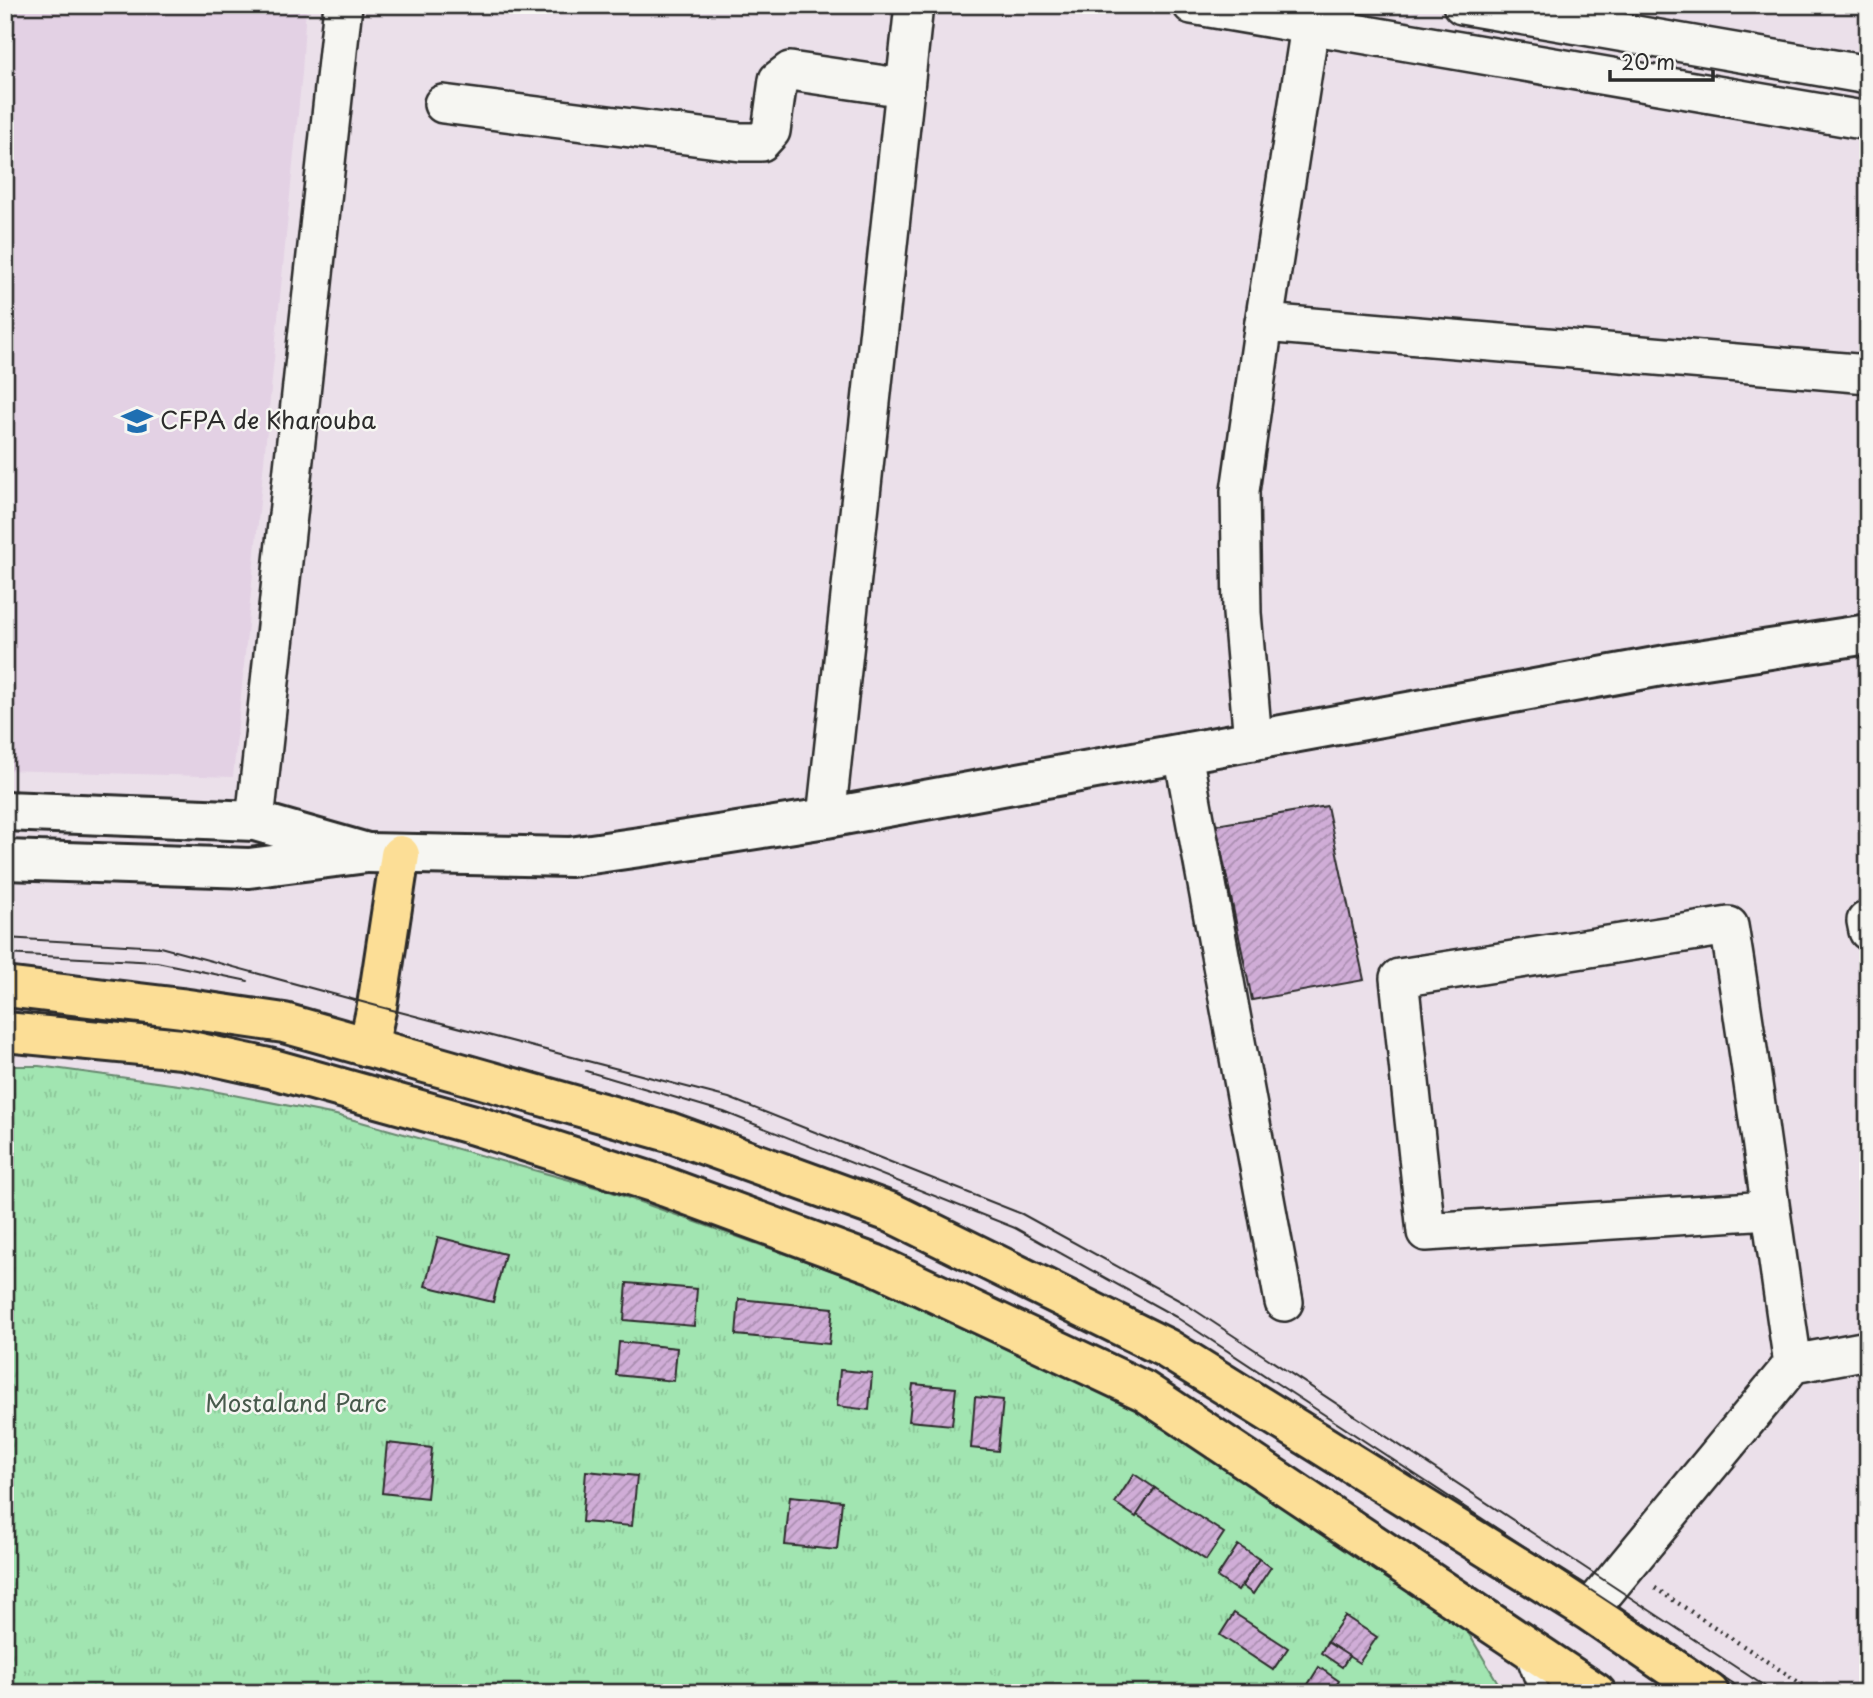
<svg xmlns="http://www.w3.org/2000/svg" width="1873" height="1698" viewBox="0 0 1873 1698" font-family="'Playpen Sans',sans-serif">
  <defs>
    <pattern id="park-tufts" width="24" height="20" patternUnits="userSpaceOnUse" patternTransform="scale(1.75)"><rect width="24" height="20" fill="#a1e5b1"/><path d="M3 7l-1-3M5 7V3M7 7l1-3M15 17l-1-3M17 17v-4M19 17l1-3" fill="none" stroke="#8bc598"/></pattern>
    <pattern id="building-hatch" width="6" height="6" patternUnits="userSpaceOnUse" patternTransform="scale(1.75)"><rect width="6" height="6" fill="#d0add7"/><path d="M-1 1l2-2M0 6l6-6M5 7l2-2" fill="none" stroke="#a98daf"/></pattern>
  </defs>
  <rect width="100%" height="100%" fill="#ebe0ea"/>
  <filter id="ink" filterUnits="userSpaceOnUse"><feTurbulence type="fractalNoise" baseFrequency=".0143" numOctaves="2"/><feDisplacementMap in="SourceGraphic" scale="14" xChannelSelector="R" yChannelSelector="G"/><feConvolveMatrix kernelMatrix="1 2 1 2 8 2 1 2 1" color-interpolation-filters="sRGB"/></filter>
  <g filter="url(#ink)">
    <path fill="#e3d1e4" d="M5,5H306L302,73L233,777L5,770Z"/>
    <path fill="url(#park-tufts)" stroke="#66886e" stroke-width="2" d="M5,1066H39L193,1087L336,1115L609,1191L923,1303L1133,1407L1466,1629L1504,1693H5Z"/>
    <g fill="url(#building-hatch)" stroke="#2b2b2b" stroke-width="2">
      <path d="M1327,806L1364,980L1252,1000L1216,825Z"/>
      <path d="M438,1237L505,1254L493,1302L425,1286Z"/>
      <path d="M627,1283L697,1289L694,1326L624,1320Z"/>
      <path d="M739,1299L833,1308L829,1344L736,1335Z"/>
      <path d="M619,1342L677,1348L674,1381L616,1375Z"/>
      <path d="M840,1370L872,1373L869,1410L837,1406Z"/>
      <path d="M913,1384L956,1388L952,1425L909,1421Z"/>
      <path d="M975,1397L1003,1400L998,1451L971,1448Z"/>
      <path d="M387,1443L432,1448L427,1498L382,1493Z"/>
      <path d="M586,1471L637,1476L632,1526L582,1522Z"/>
      <path d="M1134,1474L1155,1488L1136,1517L1115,1503Z"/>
      <path d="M1155,1488L1224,1533L1206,1560L1137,1515Z"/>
      <path d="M790,1496L842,1501L837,1550L785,1545Z"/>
      <path d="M1238,1545L1259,1559L1238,1591L1217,1577Z"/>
      <path d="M1259,1559L1271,1567L1253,1594L1242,1586Z"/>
      <path d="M1234,1613L1288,1648L1273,1670L1220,1635Z"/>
      <path d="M1345,1616L1377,1637L1359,1663L1327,1642Z"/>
      <path d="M1327,1642L1349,1656L1342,1667L1321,1653Z"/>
      <path d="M1319,1667L1339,1681L1331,1693H1318L1307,1686Z"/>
    </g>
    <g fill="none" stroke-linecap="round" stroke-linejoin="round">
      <g stroke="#2b2b2b" stroke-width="24">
        <path id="service" d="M1524,1651L1540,1693"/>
      </g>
      <g stroke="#2b2b2b" stroke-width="42">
        <g id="minor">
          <path d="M1192,5L1868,121"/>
          <path d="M1462,5L1868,75"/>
          <path d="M443,104L741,142H761L771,131L778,80L790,71L905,88"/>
          <path d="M1264,323L1868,374"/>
          <path d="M1253,741L1242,613L1240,491L1264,323L1310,26L1304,5"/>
          <path d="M1183,754L1284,1302"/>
          <path d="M826,818L914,5"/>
          <path d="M255,821L343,5"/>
          <path d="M1868,920L1866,921L1868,931"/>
          <path d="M1769,1210L1426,1232L1399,978L1729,926C1753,1071 1771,1218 1793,1364"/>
          <path d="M1589,1611L1793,1364L1868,1350"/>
        </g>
      </g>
      <g stroke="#2b2b2b" stroke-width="44">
        <g id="tertiary">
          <path d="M5,811L255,821L367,853L249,868L5,860"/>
          <path d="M367,853L570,857L654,845L826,818L1672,664L1868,634"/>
        </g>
      </g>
      <g stroke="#2b2b2b" stroke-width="44">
        <g id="trunk">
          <path d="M5,987L181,1008L284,1023L669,1132L890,1212L1166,1348L1589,1611L1709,1693"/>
          <path d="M5,1032L182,1049L273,1069L474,1125L655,1183L874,1264L1144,1391L1596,1693"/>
          <path d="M368,1047L377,1006L400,855"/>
        </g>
      </g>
      <path stroke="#2b2b2b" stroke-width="4.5" stroke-dasharray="2 5" stroke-linecap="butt" d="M1655,1588L1815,1693"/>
      <use href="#service" stroke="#f6f6f2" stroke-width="19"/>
      <use href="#minor" stroke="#f6f6f2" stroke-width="37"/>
      <use href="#tertiary" stroke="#f6f6f2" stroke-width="38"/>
      <use href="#trunk" stroke="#fcde96" stroke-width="38"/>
      <g stroke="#2b2b2b" stroke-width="2">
        <path d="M5,938L160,947L377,1006L729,1098L1022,1214L1184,1303L1775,1693"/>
        <path d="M5,954L157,962L248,981"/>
        <path d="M586,1071L724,1112L1015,1228L1176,1317L1747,1693"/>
      </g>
    </g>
  </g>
  <defs>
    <g id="university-bare" transform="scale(2.415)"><path d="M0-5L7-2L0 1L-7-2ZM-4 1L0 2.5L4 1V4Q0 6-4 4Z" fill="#1f6fb2" stroke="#f6f6f2" stroke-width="2.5" paint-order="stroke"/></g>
  </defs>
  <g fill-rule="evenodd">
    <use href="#university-bare" x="137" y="421"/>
  </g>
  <g text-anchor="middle" stroke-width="5" stroke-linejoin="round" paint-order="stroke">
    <g font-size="24" fill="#2b2b2b" stroke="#f6f6f2" text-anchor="start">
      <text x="160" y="429">CFPA de Kharouba</text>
    </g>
    <g font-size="24" fill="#485a4c" stroke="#f6f6f2">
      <text x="296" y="1412">Mostaland Parc</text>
    </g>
  </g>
  <rect width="1873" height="1698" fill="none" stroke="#f6f6f2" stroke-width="28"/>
  <rect x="14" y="14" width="1845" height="1670" fill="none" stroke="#2b2b2b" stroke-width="2.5" filter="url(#ink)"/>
  <path d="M1610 70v10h103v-10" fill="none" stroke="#2b2b2b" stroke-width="3.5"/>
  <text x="1621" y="70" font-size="21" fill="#2b2b2b" stroke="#f6f6f2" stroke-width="5" paint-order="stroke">20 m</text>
</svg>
